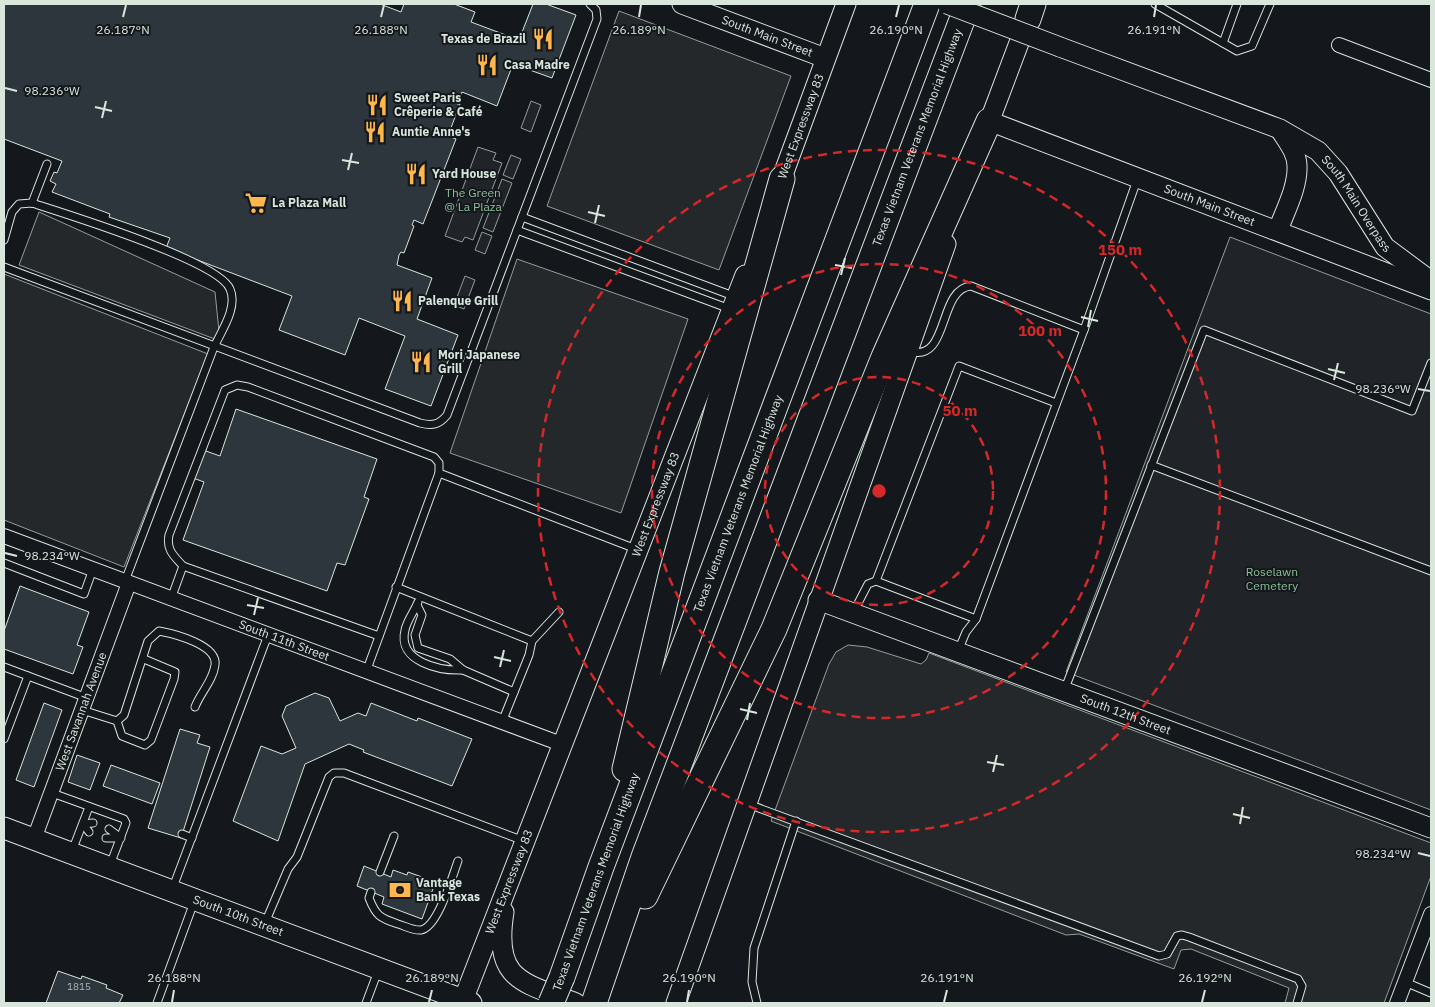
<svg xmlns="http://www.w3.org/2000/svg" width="1435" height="1007" viewBox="0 0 1435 1007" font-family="'IBM Plex Sans',sans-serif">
  <rect width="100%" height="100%" fill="#14181c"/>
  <g fill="#202428" stroke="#939e99">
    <path d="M531,101L541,105L531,132L521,128Z"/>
    <path d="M478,147L496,153L493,160L502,163L473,240L465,237L462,242L445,236Z"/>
    <path d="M511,155L521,159L513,179L503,175Z"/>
    <path d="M502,179L512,183L493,232L483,228Z"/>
    <path d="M482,232L492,236L485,254L475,250Z"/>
    <path d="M1230,237L1431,314V810L1066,672Z"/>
    <path d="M465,276L475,280L464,309L454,305Z"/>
  </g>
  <g fill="#24282b" stroke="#939e99">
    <path d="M619,11L791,76L719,270L547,206Z"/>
    <path d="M39,212L215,292L220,341L19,265Z"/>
    <path d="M517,259L688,319L621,513L450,453Z"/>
    <path d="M4,274L208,354L124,567L4,520Z"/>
    <path d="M848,645L867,647L921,664L926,660L929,653L1431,843V876L1384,1003H1285L1289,988L1191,949L1181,950L1174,969L1079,934L1066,935L771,821L829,664L836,652Z"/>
  </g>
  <g fill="#2c363c" stroke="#d8e6dc">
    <path d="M4,4H380L401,12L404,4H454L475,12L471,22L519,40L533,4H546L576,15L552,78L513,64L497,106L462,92L457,104H460L449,133L447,132L446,135L456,139L423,224L414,220L412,225L414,226L404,253L401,252L399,255L397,265L432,278L417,319L458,335L431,406L385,389L405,336L359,318L345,355L279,330L292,296L166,248L170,238L109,217L110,214L52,192L56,184L50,181L54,172L57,173L62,161L4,139Z"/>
    <path d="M236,409L377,459L364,497L369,499L345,565L337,563L327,591L183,540L204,482L193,478L203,450L220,456Z"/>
    <path d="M20,586L89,612L77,645L83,647L73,674L4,649V631Z"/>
    <path d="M315,693L329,698L340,721L358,713L366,716L371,703L417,721L418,718L472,739L452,786L363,752L364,750L349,744L305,764L278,841L233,821L261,746L282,754L296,748L282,716L286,706Z"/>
    <path d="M44,703L62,710L34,787L16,780Z"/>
    <path d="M180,729L200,735L197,743L210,747L181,838L148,828Z"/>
    <path d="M77,755L100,763L90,790L68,782Z"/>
    <path d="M111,765L160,783L152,804L103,786Z"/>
    <path d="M364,866L391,877L393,870L407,875L408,872L422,877L421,881L434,886L422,919L382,904L384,897L357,886Z"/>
    <path d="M58,971L81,979L82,976L107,985L106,988L123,995L119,1003H46Z"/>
  </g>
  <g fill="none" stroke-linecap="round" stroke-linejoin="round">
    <g stroke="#d8e6dc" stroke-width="9">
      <g id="lane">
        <path d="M1155,4L1237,51L1252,46L1270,4"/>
        <path d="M1223,43L1237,4"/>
        <path d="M32,203L47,164"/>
        <path d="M522,217L736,297"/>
        <path d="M517,230L730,309"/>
        <path d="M4,240L12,212L19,204L32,203C66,214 219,261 230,289C238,307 222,330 214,347L125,581"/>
        <path d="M4,267L420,423C432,426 439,425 447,415L597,19L596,10L590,4"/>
        <path d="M909,351C950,364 937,289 971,286L1084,330L1137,180"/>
        <path d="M1056,403L959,366L876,581L976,619L1084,330"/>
        <path d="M1151,465L1431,571"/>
        <path d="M4,563L84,594L93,569"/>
        <path d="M396,587L532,641"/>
        <path d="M171,599L183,566"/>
        <path d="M418,602C414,612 407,620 405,630C397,662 440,671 463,670"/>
        <path d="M417,605L422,615L415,635L418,648L450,659L463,670L514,692"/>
        <path d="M854,611L868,584L876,581"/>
        <path d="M379,636L183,566C174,556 166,550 169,535L225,390L237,385L248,387L434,457L439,463V473L636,549"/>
        <path d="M958,651L966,632L976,619"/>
        <path d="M4,667L87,698"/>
        <path d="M366,672L439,473"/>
        <path d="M1064,691L1204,330L1412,411L1431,363"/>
        <path d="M82,710L117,721L124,715L148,641L159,631C175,634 218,645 215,665C213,681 200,693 195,707"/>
        <path d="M117,721L122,736L145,745L151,740L174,679L175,672L144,659"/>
        <path d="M502,722L529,655L532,641L559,612"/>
        <path d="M4,739L28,676"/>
        <path d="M52,793L124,819L126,823L110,865"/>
        <path d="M748,804L1159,956L1167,954L1177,936L1182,935L1189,937L1298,979L1302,986L1297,1003"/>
        <path d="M89,832L83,824L93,823"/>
        <path d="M182,834L192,838"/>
        <path d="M106,838H121L109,829"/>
        <path d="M72,851L89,807"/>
        <path d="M380,872L394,836"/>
        <path d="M172,890L268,635"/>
        <path d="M371,892L369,898C376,916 380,918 398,924C405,926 414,931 421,930C438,927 452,877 458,861"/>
        <path d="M265,923L288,869L297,857L329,777L334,773H344L524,841"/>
        <path d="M1405,982L1431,993"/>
        <path d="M157,1003L194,902"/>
        <path d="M366,1003L378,971"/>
        <path d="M757,1003L752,982L754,948L796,821"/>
      </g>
    </g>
    <g stroke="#d8e6dc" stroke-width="16">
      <g id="street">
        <path d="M1339,45L1431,80"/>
        <path id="s1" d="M4,536L564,745"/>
        <path id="s2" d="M34,839L129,583"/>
        <path d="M1397,1003L1431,914"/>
      </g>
    </g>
    <g stroke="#d8e6dc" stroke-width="21">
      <g id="secondary">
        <path id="s3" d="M682,4L825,58"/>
        <path id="s4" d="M1060,47L1280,129L1318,151L1338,173L1385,247L1431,281"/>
        <path id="s5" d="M989,121L1431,290"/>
        <path d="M985,133L1028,19"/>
        <path id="s6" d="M777,191L846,4"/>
        <path d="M1278,230C1285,211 1298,187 1297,166C1297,153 1288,142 1281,131"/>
        <path id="s7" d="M818,600L1431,828"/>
        <path d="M504,912C493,981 522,982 576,1003"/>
        <path id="s8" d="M462,1003L745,275"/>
        <path d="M676,1003L946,244"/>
      </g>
    </g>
    <g stroke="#d8e6dc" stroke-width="23">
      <g id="primary">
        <path id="s9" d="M4,828L471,1003"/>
      </g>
    </g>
    <g stroke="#d8e6dc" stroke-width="27">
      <g id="highway">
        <path d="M1028,19L1033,4"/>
        <path d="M625,769L672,572L782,179"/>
        <path d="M645,896L774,629L884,357L989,121"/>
        <path id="s10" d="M562,977L601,867L927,4"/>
        <path id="s11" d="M594,1003L644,857L968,4"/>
      </g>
    </g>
    <use href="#lane" stroke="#14181c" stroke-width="7"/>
    <use href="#street" stroke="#14181c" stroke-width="14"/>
    <use href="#secondary" stroke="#14181c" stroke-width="19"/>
    <use href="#primary" stroke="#14181c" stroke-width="21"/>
    <use href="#highway" stroke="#14181c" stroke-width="25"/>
    <g stroke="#d8e6dc" stroke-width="21" stroke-linecap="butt">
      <path id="secondary-bridge" d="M947,4L1060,47"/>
    </g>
    <g stroke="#d8e6dc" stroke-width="27" stroke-linecap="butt">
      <path id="highway-bridge" d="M551,1003L562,977"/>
    </g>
    <use href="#secondary-bridge" stroke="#14181c" stroke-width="19"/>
    <use href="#highway-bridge" stroke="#14181c" stroke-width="25"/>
  </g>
  <path fill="none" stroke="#d8e6dc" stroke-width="2" d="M123,17L126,5M381,17L384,5M639,17L641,5M896,17L899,5M1154,17L1156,5M5,88L17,91M95,107L112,111M102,118L106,101M342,160L359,163M348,170L352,153M588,212L605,216M595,223L599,205M835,265L852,268M841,275L845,258M1081,317L1098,321M1088,327L1091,310M1328,369L1345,373M1334,380L1338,363M1418,389L1430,391M5,553L17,556M247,605L264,608M254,615L258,598M494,657L511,661M500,667L504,650M740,709L757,713M747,720L750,703M987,762L1004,765M993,772L997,755M1233,814L1250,818M1240,824L1243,807M1418,853L1430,856M172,1002L174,990M429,1002L432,990M687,1002L689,990M944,1002L947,990M1202,1002L1205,990"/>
  <g fill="none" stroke="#d62828" stroke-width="2.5" stroke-dasharray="9 6">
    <circle cx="879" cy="491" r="114"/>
    <circle cx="879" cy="491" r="227"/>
    <circle cx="879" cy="491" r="341"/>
  </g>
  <defs>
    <g id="restaurant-bare" transform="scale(1.725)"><path d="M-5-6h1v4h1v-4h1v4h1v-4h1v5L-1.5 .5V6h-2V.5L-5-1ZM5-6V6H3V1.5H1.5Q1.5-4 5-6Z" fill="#ffb74d" stroke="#14181c" stroke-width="2.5" paint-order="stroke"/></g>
    <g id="supermarket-bare" transform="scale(1.725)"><path d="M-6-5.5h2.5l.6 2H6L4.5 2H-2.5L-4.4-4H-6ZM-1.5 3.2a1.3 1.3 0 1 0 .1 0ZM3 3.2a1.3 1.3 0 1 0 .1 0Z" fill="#ffb74d" stroke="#14181c" stroke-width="2.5" paint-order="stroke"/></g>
    <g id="bank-bare" transform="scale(1.725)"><path d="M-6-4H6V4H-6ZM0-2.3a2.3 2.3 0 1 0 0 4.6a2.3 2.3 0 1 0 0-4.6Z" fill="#ffb74d" stroke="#14181c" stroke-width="2.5" paint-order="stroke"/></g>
  </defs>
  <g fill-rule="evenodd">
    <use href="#restaurant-bare" x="543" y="39"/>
    <use href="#restaurant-bare" x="487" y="65"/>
    <use href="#restaurant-bare" x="377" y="105"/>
    <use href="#restaurant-bare" x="375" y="132"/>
    <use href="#restaurant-bare" x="416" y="174"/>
    <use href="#supermarket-bare" x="256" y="203"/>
    <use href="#restaurant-bare" x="402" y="301"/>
    <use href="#restaurant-bare" x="421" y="362"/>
    <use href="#bank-bare" x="400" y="890"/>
  </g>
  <g text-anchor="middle" stroke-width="4" stroke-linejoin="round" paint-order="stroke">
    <g font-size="10" fill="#adbab4">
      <text x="79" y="990">1815</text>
    </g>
    <g font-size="12" fill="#d8e6dc" stroke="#14181c">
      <text dy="4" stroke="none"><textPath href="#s3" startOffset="91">South Main Street</textPath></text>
      <text dy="4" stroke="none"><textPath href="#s6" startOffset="69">West Expressway 83</textPath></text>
      <text dy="4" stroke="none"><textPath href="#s11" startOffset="924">Texas Vietnam Veterans Memorial Highway</textPath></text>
      <text dy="4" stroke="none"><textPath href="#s4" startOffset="344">South Main Overpass</textPath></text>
      <text dy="4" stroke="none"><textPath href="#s5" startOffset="236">South Main Street</textPath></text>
      <text dy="4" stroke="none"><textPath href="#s8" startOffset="535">West Expressway 83</textPath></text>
      <text dy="4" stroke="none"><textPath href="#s10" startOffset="505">Texas Vietnam Veterans Memorial Highway</textPath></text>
      <text dy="4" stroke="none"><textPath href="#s1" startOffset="299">South 11th Street</textPath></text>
      <text dy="4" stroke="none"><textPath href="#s2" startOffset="136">West Savannah Avenue</textPath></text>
      <text dy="4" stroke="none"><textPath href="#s7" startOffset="328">South 12th Street</textPath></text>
      <text dy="4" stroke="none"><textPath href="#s8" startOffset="130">West Expressway 83</textPath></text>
      <text transform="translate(596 882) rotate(-70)" y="4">Texas Vietnam Veterans Memorial Highway</text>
      <text dy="4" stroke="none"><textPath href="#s9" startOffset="250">South 10th Street</textPath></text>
    </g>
    <g font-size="12" font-weight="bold" fill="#d8e6dc" stroke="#14181c" text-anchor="start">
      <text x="526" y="43" text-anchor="end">Texas de Brazil</text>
      <text x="504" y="69">Casa Madre</text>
      <text x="394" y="102">Sweet Paris<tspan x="394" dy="14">Crêperie &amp; Café</tspan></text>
      <text x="392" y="136">Auntie Anne's</text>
      <text x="432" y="178">Yard House</text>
      <text x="272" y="207">La Plaza Mall</text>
      <text x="418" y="305">Palenque Grill</text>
      <text x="438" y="359">Mori Japanese<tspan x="438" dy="14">Grill</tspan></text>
      <text x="416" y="887">Vantage<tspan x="416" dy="14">Bank Texas</tspan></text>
    </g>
    <g font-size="12" fill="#8ac095" stroke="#14181c">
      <text x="473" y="197">The Green<tspan x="473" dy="14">@ La Plaza</tspan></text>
      <text x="1272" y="576">Roselawn<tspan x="1272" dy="14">Cemetery</tspan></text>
    </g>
  </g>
  <g font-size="12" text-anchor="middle" fill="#d8e6dc" stroke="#14181c" stroke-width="4" stroke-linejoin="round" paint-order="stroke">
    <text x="123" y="34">26.187°N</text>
    <text x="381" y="34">26.188°N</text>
    <text x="639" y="34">26.189°N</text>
    <text x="896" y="34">26.190°N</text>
    <text x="1154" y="34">26.191°N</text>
    <text x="52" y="95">98.236°W</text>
    <text x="1383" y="393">98.236°W</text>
    <text x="52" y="560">98.234°W</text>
    <text x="1383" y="858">98.234°W</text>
    <text x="174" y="982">26.188°N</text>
    <text x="432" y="982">26.189°N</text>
    <text x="689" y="982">26.190°N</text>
    <text x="947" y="982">26.191°N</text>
    <text x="1205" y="982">26.192°N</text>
  </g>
  <circle cx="879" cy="491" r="8" fill="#d62828" stroke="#14181c" stroke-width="2.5"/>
  <g font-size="15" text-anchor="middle" font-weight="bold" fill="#d62828" stroke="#14181c" stroke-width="4" stroke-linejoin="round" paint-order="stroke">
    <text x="1120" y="255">150 m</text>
    <text x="1040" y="336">100 m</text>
    <text x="960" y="416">50 m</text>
  </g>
  <rect width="1435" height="1007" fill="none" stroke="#d8e6dc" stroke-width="10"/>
</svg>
